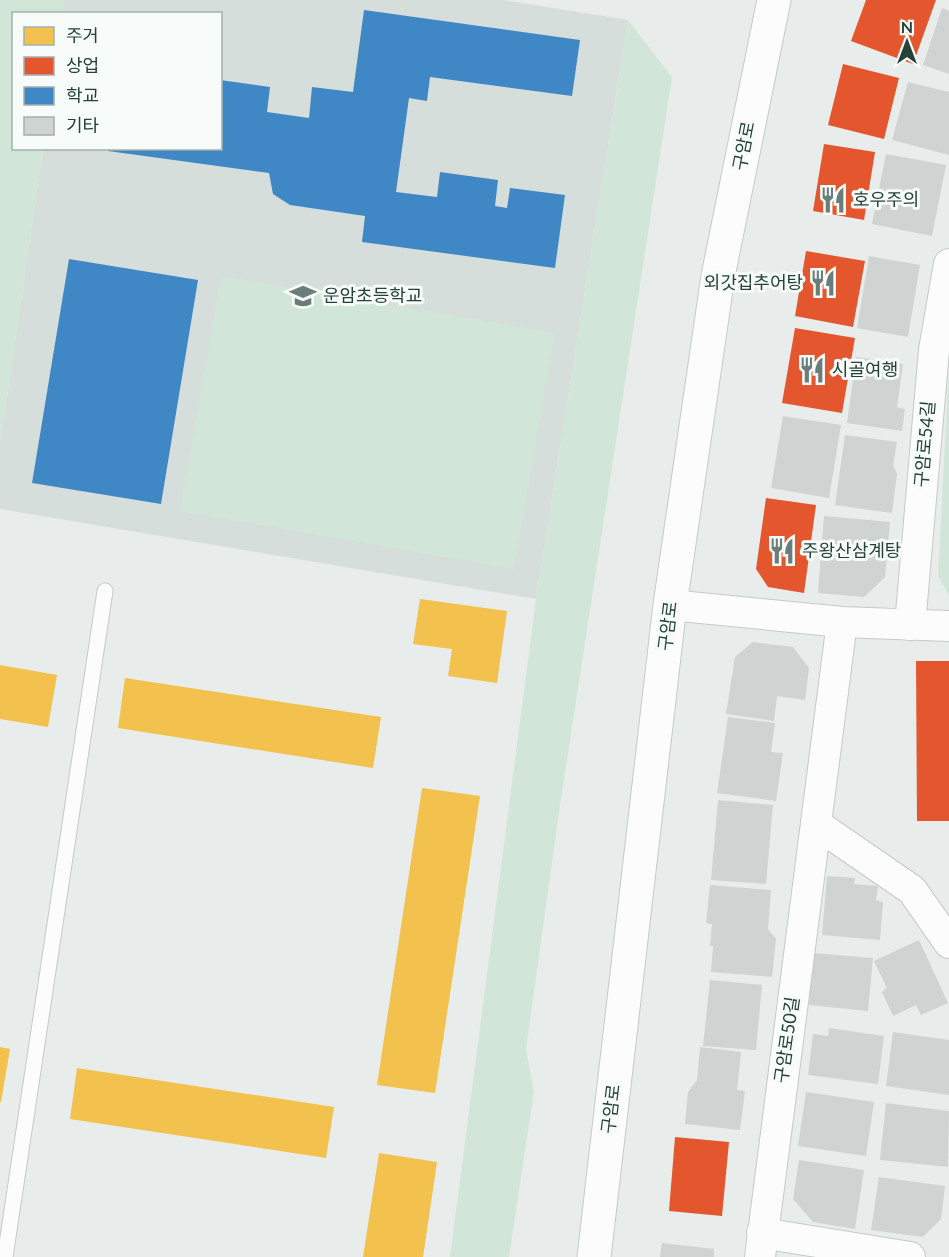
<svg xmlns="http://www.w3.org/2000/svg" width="949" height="1257" viewBox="0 0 949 1257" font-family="Lato,'Noto Sans KR',sans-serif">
  <rect width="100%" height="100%" fill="#e8edeb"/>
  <path fill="#d6dedb" d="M64,0H504L628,20L536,599L0,509V444L43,149L220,148V14L63,13Z"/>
  <g fill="#d1e6d8">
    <path d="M0,0H64L63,13L14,14V148L43,149L0,444Z"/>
    <path d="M628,20L672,77L559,812L526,1050L534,1091L509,1257H450L536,599Z"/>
    <path d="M221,276L555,333L514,569L180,511Z"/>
    <path d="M949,366V595L938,576Z"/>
  </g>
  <g fill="#f2c14e">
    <path d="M420,599L507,611L497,683L448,676L452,649L413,644Z"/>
    <path d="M0,665L57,675L48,727L0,719Z"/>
    <path d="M125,678L381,717L373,768L118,728Z"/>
    <path d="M422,788L480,796L435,1093L377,1085Z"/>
    <path d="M0,1047L10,1049L1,1102H0Z"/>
    <path d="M77,1068L334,1107L326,1158L70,1119Z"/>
    <path d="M379,1153L437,1162L423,1257H363Z"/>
  </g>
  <g fill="#e4572e">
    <path d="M866,0H936L913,64L851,41Z"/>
    <path d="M843,64L899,78L884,139L828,125Z"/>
    <path d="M824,144L875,152L864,220L813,211Z"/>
    <path d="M806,251L865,261L853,327L795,316Z"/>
    <path d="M795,328L855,338L842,413L782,403Z"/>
    <path d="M766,498L816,505L804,593L768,587L756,569Z"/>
    <path d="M916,661H949V821H917Z"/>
    <path d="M675,1137L729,1142L722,1216L669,1211Z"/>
  </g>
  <g fill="#3f88c5">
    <path d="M364,10L580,40L572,96L430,77L427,101L409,98L396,192L437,197L440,172L498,180L495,206L507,208L510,188L565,195L555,268L362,242L365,216L290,205L273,194L269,173L108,151V148H220V80L270,87L267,112L309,118L312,87L353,92Z"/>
    <path d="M69,259L198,280L161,504L32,483Z"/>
  </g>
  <g fill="#cfd4d2">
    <path d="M942,8L949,11V74L923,65Z"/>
    <path d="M908,82L949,92V155L892,140Z"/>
    <path d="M886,154L946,165L932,236L872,224Z"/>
    <path d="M869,256L920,265L908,337L857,328Z"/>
    <path d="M856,357L903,364L897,407L905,409L902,431L847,423Z"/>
    <path d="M783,416L841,425L829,498L771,488Z"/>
    <path d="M845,435L897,442L893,465L897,474L892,513L835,505Z"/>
    <path d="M824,516L890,522L885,577L864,597L818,593Z"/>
    <path d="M753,642L793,647L809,668L805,700L777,696L774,721L726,714L735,657Z"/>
    <path d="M728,717L775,723L771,752L783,753L776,801L717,793Z"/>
    <path d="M718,800L773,805L766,884L711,880Z"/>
    <path d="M827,876L855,878L854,884L878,886L876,900L883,902L880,940L822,935Z"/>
    <path d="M710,885L771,890L768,929L776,939L772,977L711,972L713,946H710L712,924L706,923Z"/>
    <path d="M919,940L948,1003L921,1015L916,1005L893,1016L882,992L887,988L874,961Z"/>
    <path d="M813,953L873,958L868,1011L809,1005Z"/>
    <path d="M710,980L762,985L756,1050L703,1046Z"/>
    <path d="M829,1028L884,1036L878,1084L808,1075L813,1034L828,1036Z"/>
    <path d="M893,1032L949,1040V1095L886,1086Z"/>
    <path d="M700,1047L741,1052L737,1090L745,1091L740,1130L685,1124L688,1092L697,1080Z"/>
    <path d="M806,1092L874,1102L866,1156L798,1146Z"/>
    <path d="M886,1103L949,1111L948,1167L880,1160Z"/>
    <path d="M799,1160L864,1170L855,1229L813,1222L793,1199Z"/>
    <path d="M879,1177L945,1186L941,1219L923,1237L871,1230Z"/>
    <path d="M662,1243L714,1249V1257H660Z"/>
  </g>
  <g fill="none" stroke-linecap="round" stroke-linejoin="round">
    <g stroke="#c5cac8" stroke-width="17">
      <path id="service" d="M5,1257L105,591"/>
    </g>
    <g stroke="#c5cac8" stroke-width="32">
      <g id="minor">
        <path d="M670,605L842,622L949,626"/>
        <path d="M910,625L934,350L949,264"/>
        <path d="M816,824L912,890L949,943"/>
        <path d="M762,1233L910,1257"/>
        <path d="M760,1257L842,622"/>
      </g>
    </g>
    <g stroke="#c3cbc8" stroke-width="35">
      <path id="secondary" d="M594,1257L670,605L718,276L774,0"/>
    </g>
    <use href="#service" stroke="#fcfcfc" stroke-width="15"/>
    <use href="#minor" stroke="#fcfcfc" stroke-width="30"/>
    <use href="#secondary" stroke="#fcfcfc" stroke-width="33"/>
  </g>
  <defs>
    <g id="restaurant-bare" transform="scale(2.07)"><path d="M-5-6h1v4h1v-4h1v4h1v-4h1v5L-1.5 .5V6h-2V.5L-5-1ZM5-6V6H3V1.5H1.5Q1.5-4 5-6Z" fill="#697e78" stroke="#f7fbf9" stroke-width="2.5" paint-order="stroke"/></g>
    <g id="school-bare" transform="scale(2.07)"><path d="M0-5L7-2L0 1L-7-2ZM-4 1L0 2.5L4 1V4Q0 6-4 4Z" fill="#697e78" stroke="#f7fbf9" stroke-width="2.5" paint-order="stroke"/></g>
  </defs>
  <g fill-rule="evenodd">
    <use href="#restaurant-bare" x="833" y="200"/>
    <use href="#restaurant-bare" x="823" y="283"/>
    <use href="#school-bare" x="303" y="296"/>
    <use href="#restaurant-bare" x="812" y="370"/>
    <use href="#restaurant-bare" x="782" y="551"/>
  </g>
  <g text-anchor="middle" stroke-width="6" stroke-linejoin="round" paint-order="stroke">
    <g font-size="18" fill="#24423a" stroke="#f7fbf9">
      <text transform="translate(744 146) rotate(-79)" y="6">구암로</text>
      <text transform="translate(925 444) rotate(-85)" y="6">구암로54길</text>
      <text transform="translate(668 626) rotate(-83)" y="6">구암로</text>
      <text transform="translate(787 1040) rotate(-82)" y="6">구암로50길</text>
      <text transform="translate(611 1109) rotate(-83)" y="6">구암로</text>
    </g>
    <g font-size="18" fill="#24423a" stroke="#f7fbf9" text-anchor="start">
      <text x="853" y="206">호우주의</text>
      <text x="803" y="289" text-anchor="end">외갓집추어탕</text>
      <text x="323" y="302">운암초등학교</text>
      <text x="832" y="376">시골여행</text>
      <text x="802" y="557">주왕산삼계탕</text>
    </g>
  </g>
  <rect x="12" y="12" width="210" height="138" fill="#f7fbf9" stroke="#a3b1ad" stroke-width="1.5"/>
  <rect x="24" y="27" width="30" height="18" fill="#f2c14e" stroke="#a3b1ad" stroke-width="1.5"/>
  <text x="66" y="42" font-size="18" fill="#24423a">주거</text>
  <rect x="24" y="57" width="30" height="18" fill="#e4572e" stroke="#a3b1ad" stroke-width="1.5"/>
  <text x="66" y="72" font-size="18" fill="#24423a">상업</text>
  <rect x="24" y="87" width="30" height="18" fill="#3f88c5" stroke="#a3b1ad" stroke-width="1.5"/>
  <text x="66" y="102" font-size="18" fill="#24423a">학교</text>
  <rect x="24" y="117" width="30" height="18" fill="#cfd4d2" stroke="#a3b1ad" stroke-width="1.5"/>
  <text x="66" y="132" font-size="18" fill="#24423a">기타</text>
  <g transform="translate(907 42)" stroke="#f7fbf9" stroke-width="4.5" paint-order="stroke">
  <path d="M0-4.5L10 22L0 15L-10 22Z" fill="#24423a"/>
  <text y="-9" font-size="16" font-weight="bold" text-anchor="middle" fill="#24423a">N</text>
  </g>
</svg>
